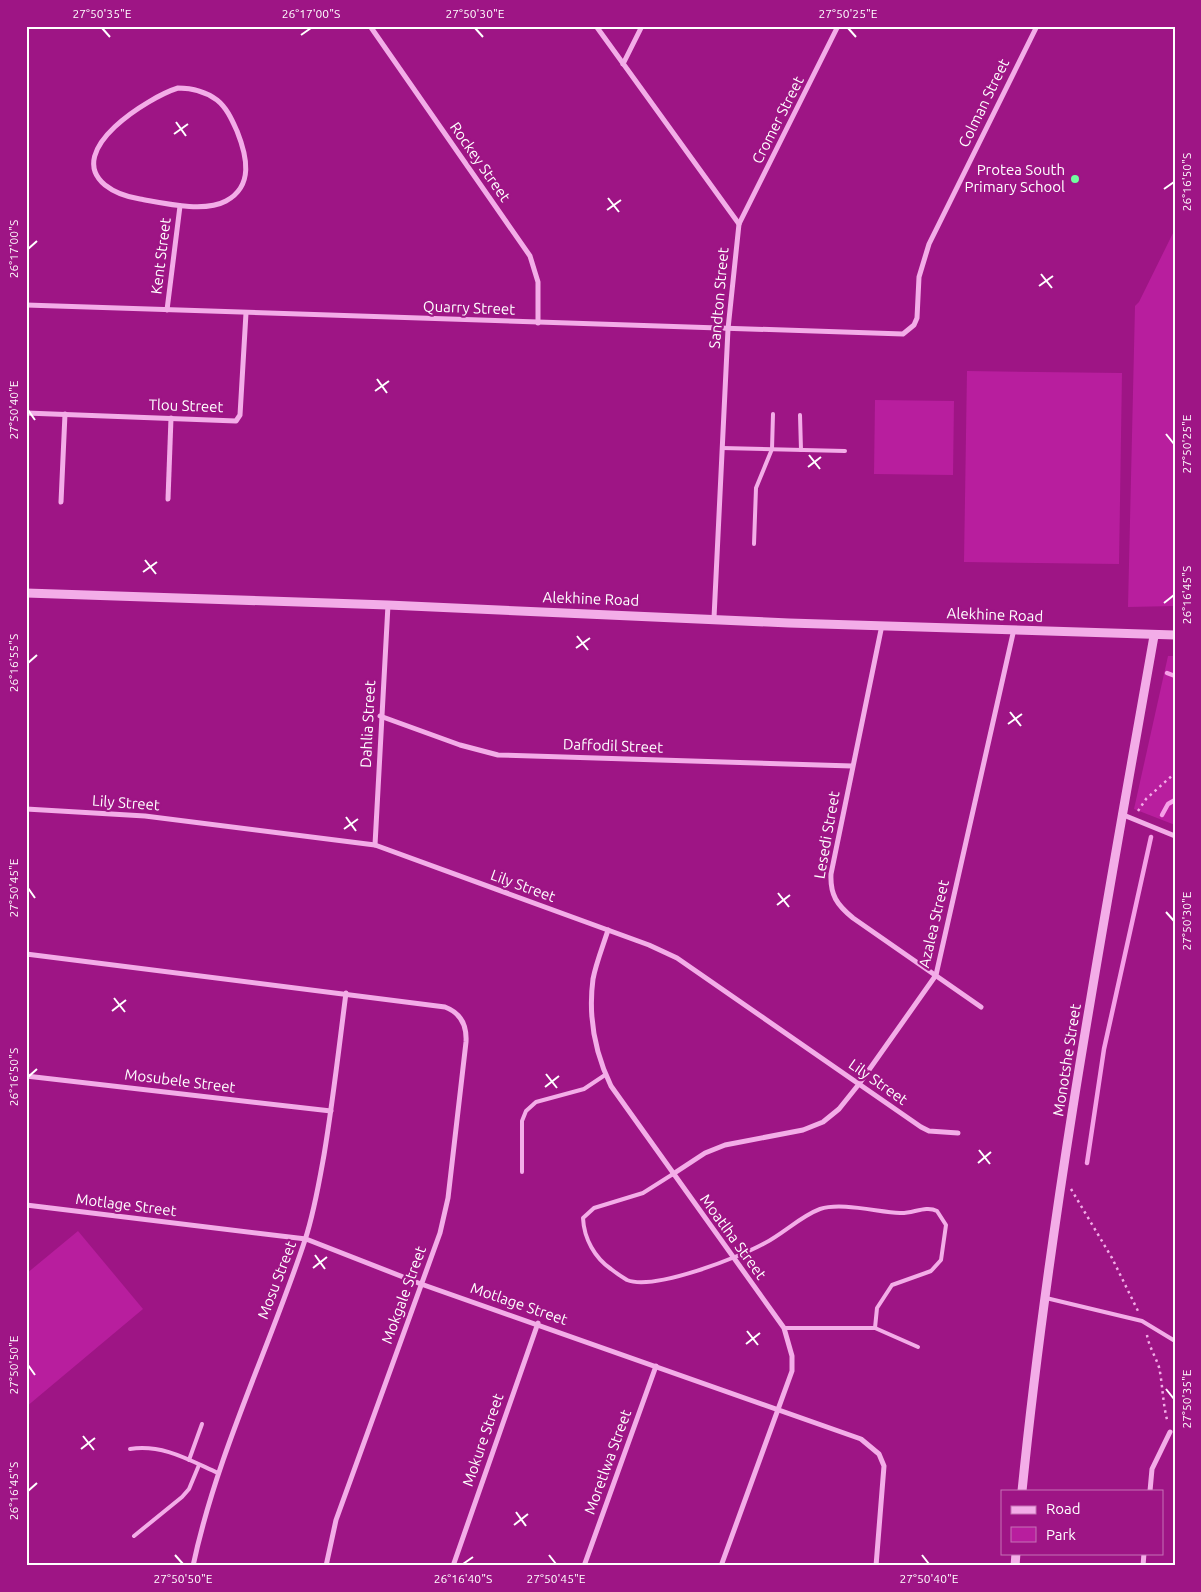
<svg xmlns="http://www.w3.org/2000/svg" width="1201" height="1592" viewBox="0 0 1201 1592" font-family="Ubuntu,sans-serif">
  <rect width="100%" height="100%" fill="#9e1585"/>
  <g fill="#b81e9e">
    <path d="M1175,229V606L1128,607L1135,306L1139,302Z"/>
    <path d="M967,371L1122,373L1119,564L964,562Z"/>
    <path d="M875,400L954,401L953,475L874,474Z"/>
    <path d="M1168,656H1175V825L1134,809Z"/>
    <path d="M78,1231L143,1309L26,1407V1274Z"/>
  </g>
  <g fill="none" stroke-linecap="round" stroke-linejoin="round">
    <g stroke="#f6a0e8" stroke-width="4.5">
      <path d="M1167,673L1175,676"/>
      <path d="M1162,815L1168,804L1175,800"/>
      <path d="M1087,1163L1104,1049L1151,837"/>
    </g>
    <g stroke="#f3ade8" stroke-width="2.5" stroke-dasharray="2.5 4" stroke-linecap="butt">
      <path d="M1138,811L1146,799L1175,773"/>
      <path d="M1071,1189L1112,1258L1138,1311"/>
      <path d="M1147,1335C1149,1348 1159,1362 1160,1372C1163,1390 1163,1406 1168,1423"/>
    </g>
    <g stroke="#f3ade8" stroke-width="4">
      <path d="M800,415L801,450"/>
      <path d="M722,448L845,451"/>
      <path d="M754,544L756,488L772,449L773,414"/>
      <path d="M522,1172V1121L526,1111L536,1102L584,1089L605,1075"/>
      <path d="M673,1174L643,1193L594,1208L583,1218C584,1239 595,1258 611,1269C616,1273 622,1277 627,1280C654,1291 740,1257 765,1243C784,1233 801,1216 820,1209C841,1202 878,1212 900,1213C912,1214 926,1205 937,1211L946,1225L941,1260L931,1271L892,1285L877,1308L875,1328"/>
      <path d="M1046,1298L1142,1321L1175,1341"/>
      <path d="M784,1328H875L918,1347"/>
      <path d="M130,1449C163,1444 189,1460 218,1473"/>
      <path d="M189,1460L202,1424"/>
      <path d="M134,1536L182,1497L189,1489L199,1465"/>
    </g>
    <g stroke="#f3ade8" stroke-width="5">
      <path d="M370,26L530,256L538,282V323"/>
      <path d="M596,26L739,224"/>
      <path d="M623,64L642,26"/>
      <path d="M178,88C192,88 205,91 217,100C227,108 232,120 237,131C247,156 254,186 226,201C204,213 163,203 140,199C127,197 115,193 105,185C63,150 149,97 178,88Z"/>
      <path d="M26,305L903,334L914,325L917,318L919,277L929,244L1037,26"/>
      <path d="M167,310L180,206"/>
      <path d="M26,413L236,421L240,415L246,313"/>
      <path d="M168,499L171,418"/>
      <path d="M61,502L65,414"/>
      <path d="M714,618L728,329L739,224L838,26"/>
      <path d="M882,625L831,874C830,895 837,905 853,918L981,1007"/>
      <path d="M380,716L460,745L498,755L852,766"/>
      <path d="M26,809L145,816L375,845L649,945L677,958L921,1127L929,1131L958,1133"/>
      <path d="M1121,814L1175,836"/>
      <path d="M375,845L388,605"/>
      <path d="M608,930C603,946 596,963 593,979C588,1017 595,1053 611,1086L784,1328L792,1356V1371L721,1566"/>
      <path d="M26,954L445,1007C461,1013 467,1025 466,1042L448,1198L440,1233L336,1520L326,1566"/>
      <path d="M26,1076L331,1111"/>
      <path d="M673,1174L705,1153L725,1145L803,1130L823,1122L839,1109L859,1084L936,975L1014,629"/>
      <path d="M26,1205L306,1239L421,1284L861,1439L879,1454L884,1466L876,1566"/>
      <path d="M1150,1491L1152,1469L1170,1432"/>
      <path d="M193,1566C217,1453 269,1349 305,1240C314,1213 319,1183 324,1155C333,1101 339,1047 346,993"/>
      <path d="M453,1566L538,1323"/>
      <path d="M584,1566L656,1366"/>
      <path d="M1143,1566L1144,1553"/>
    </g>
    <g stroke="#f3ade8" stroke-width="9">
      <path d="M26,593L388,605L789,623L1175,635"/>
      <path d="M1022,1491C1051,1204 1104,920 1154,636"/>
      <path d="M1015,1566L1016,1553"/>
    </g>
  </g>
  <path fill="none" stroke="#fff" stroke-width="2" d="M102,28L110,37M475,28L483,37M848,28L856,37M301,35L311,28M176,122L186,136M174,134L188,124M1164,189L1174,182M608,198L619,212M607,210L621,200M28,249L37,241M1041,274L1052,288M1039,286L1053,276M377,379L387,393M375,391L389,381M28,410L35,420M1166,434L1174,444M809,455L820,469M808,467L821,457M145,560L156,574M143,572L157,562M1164,603L1174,595M577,636L588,650M576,648L590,638M28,663L37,655M1010,712L1021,726M1008,724L1022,714M346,817L356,831M344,829L358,819M28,888L35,898M778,893L789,907M777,905L790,895M1166,912L1174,921M114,998L125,1012M112,1011L126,1000M546,1074L557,1088M28,1077L37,1069M545,1087L559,1076M979,1150L990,1164M978,1163L991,1152M315,1255L325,1269M313,1268L327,1257M747,1331L758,1345M746,1344L760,1333M28,1365L35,1375M1166,1389L1174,1399M83,1436L94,1450M81,1449L95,1438M28,1491L37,1483M516,1512L526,1526M514,1525L528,1514M175,1555L183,1564M549,1555L556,1564M922,1555L929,1564M463,1564L473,1557"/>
  <circle fill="#70ff9f" stroke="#9e1585" stroke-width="2" cx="1075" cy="179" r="5"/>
  <g text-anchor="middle" stroke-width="4.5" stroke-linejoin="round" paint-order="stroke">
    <g font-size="15" fill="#fff" stroke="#9e1585">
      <text transform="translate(984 103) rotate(-64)" y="5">Colman Street</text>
      <text transform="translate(778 120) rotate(-63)" y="5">Cromer Street</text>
      <text transform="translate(480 162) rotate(55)" y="5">Rockey Street</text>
      <text transform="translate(161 256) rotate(-83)" y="5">Kent Street</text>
      <text transform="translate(719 298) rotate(-85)" y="5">Sandton Street</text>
      <text transform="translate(469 308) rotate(2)" y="5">Quarry Street</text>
      <text transform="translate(186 406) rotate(2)" y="5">Tlou Street</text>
      <text transform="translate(591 599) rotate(2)" y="5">Alekhine Road</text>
      <text transform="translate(995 615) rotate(2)" y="5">Alekhine Road</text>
      <text transform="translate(368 724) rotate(-87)" y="5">Dahlia Street</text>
      <text transform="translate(613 746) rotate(2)" y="5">Daffodil Street</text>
      <text transform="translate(126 803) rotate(4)" y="5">Lily Street</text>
      <text transform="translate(827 835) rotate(-80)" y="5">Lesedi Street</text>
      <text transform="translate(523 886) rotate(20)" y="5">Lily Street</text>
      <text transform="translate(934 924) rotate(-77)" y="5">Azalea Street</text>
      <text transform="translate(1067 1060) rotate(-81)" y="5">Monotshe Street</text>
      <text transform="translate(180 1081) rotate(7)" y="5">Mosubele Street</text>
      <text transform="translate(878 1082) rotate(35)" y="5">Lily Street</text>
      <text transform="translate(126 1205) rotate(7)" y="5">Motlage Street</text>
      <text transform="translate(733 1237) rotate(54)" y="5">Moatlha Street</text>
      <text transform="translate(277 1280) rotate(-69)" y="5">Mosu Street</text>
      <text transform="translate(404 1295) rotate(-70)" y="5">Mokgale Street</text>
      <text transform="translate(519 1304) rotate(19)" y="5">Motlage Street</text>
      <text transform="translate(483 1440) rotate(-71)" y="5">Mokure Street</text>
      <text transform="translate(608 1462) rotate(-70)" y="5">Moretlwa Street</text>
    </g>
    <g font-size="15" fill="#fff" stroke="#9e1585" text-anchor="end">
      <text x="1065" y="175">Protea South<tspan x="1065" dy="17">Primary School</tspan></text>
    </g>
  </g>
  <rect width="1201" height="1592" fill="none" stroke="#9e1585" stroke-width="55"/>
  <rect x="1001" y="1490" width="162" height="65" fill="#9e1585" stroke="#c573b6"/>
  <rect x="1011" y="1506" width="25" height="8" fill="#f3ade8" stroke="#c573b6"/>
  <text x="1046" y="1514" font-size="15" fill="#ffffff">Road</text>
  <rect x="1011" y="1527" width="25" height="15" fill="#b81e9e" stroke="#c573b6"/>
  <text x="1046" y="1540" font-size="15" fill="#ffffff">Park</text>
  <rect x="28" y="28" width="1146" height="1536" fill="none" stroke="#fff" stroke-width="2"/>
  <g font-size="12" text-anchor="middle" fill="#fff">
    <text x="102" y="18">27°50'35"E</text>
    <text x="311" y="18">26°17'00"S</text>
    <text x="475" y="18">27°50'30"E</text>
    <text x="848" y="18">27°50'25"E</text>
    <text transform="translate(1187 182) rotate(-90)" y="4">26°16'50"S</text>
    <text transform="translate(14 249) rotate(-90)" y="4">26°17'00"S</text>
    <text transform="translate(14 410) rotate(-90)" y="4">27°50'40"E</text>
    <text transform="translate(1187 444) rotate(-90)" y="4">27°50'25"E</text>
    <text transform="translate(1187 595) rotate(-90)" y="4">26°16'45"S</text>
    <text transform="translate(14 663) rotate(-90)" y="4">26°16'55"S</text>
    <text transform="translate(14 888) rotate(-90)" y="4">27°50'45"E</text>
    <text transform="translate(1187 921) rotate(-90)" y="4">27°50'30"E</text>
    <text transform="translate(14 1077) rotate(-90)" y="4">26°16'50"S</text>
    <text transform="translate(14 1365) rotate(-90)" y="4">27°50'50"E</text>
    <text transform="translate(1187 1399) rotate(-90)" y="4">27°50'35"E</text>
    <text transform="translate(14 1491) rotate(-90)" y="4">26°16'45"S</text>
    <text x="183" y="1583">27°50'50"E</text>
    <text x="463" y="1583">26°16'40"S</text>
    <text x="556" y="1583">27°50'45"E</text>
    <text x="929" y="1583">27°50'40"E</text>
  </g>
</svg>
